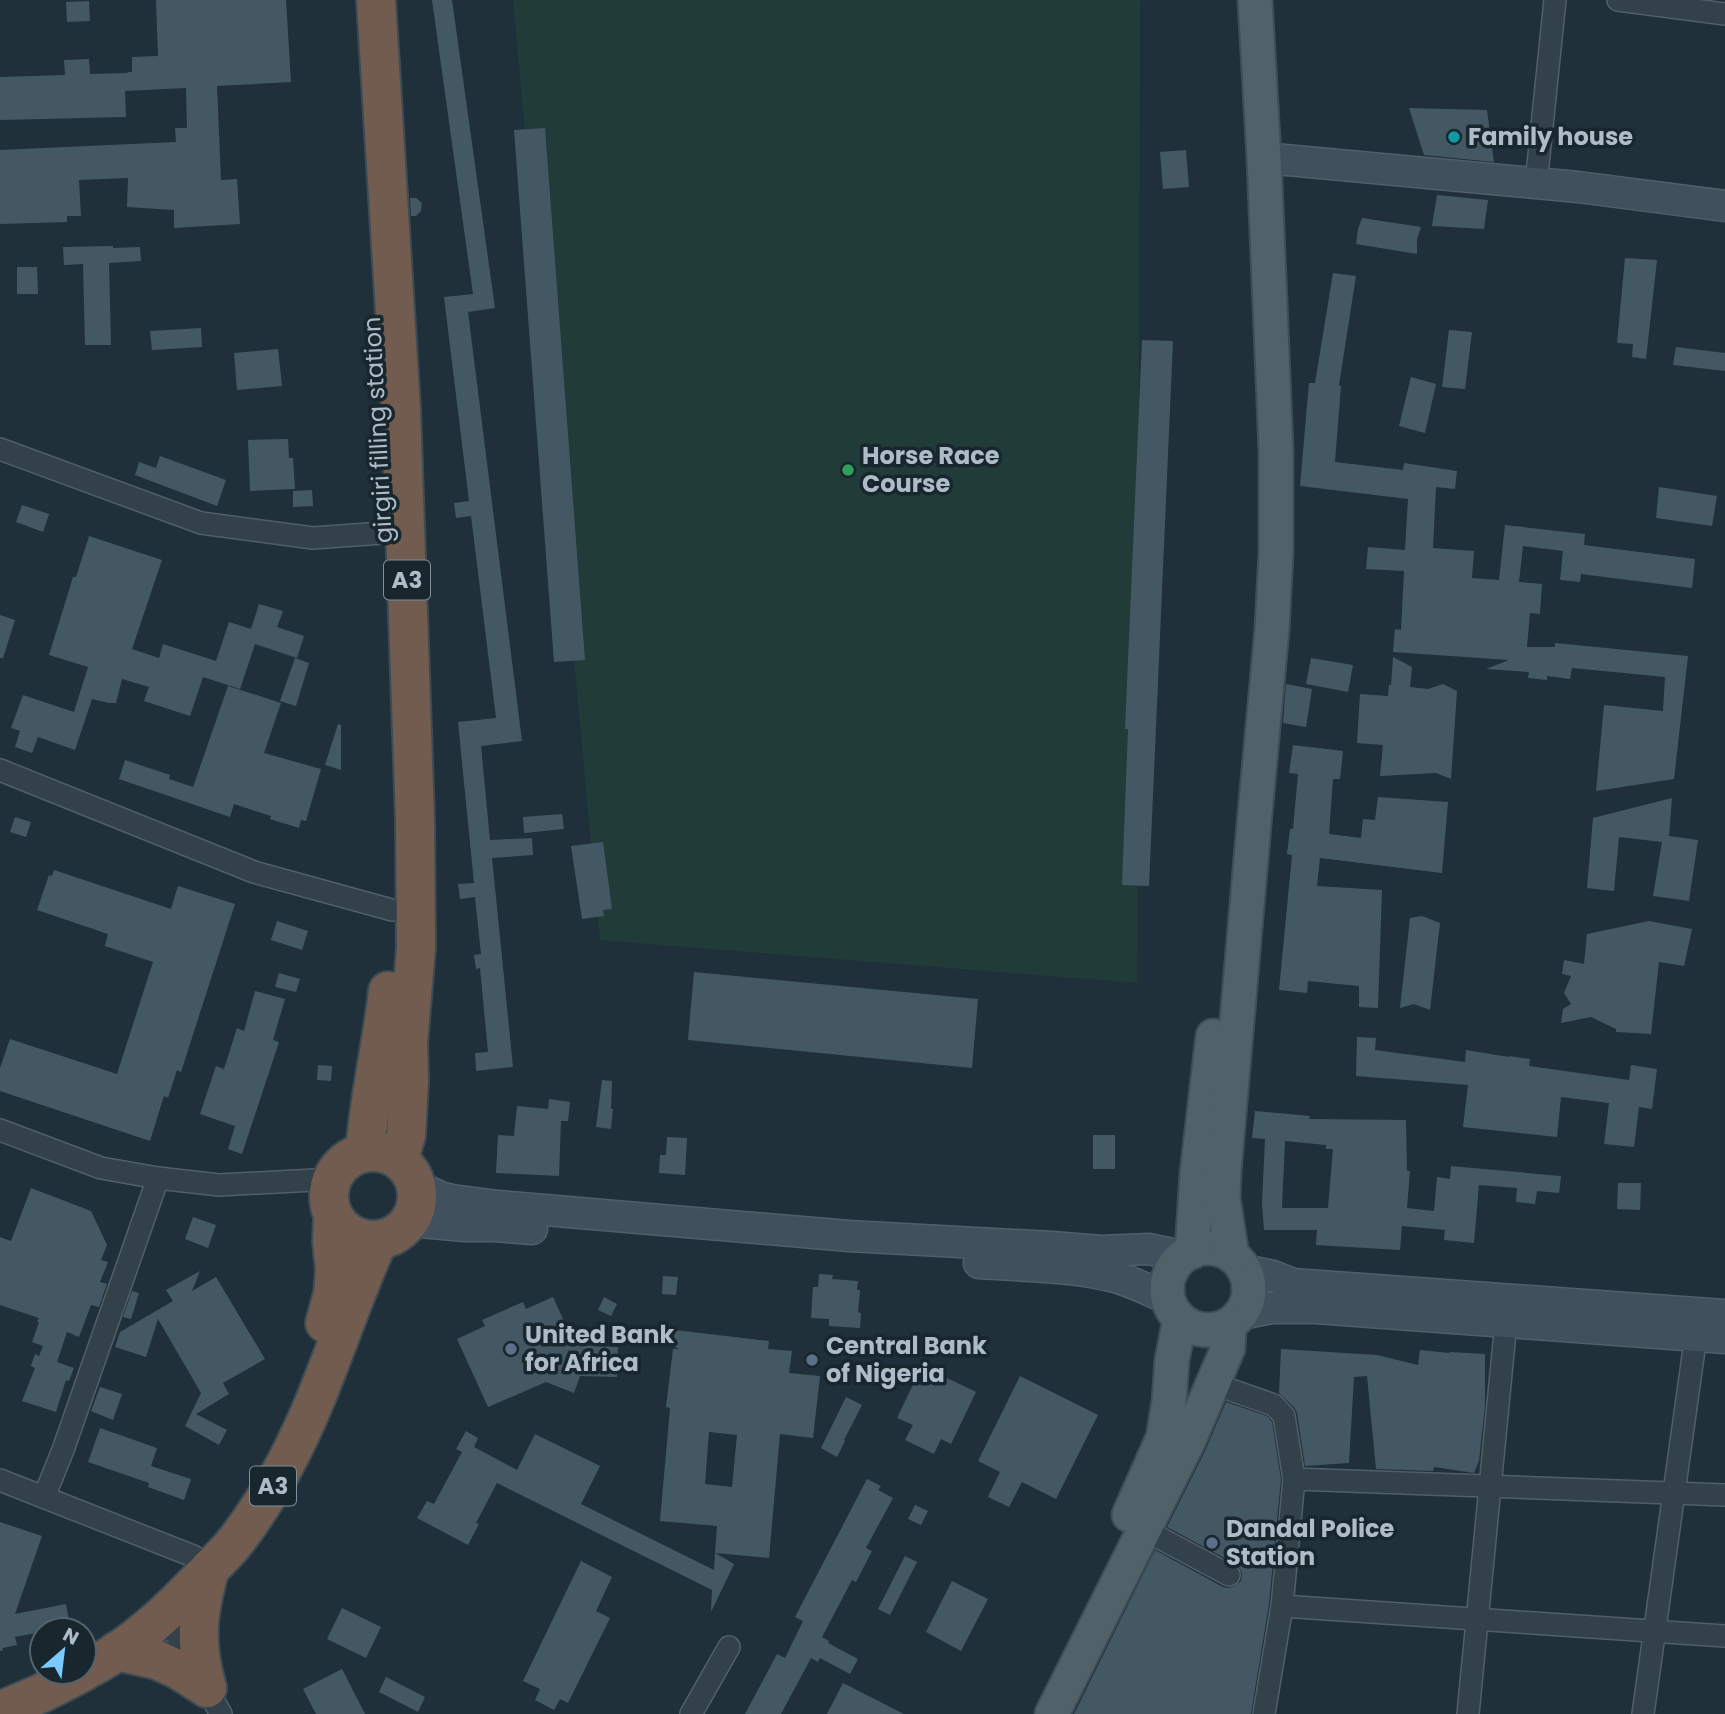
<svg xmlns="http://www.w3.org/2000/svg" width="1725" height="1714" viewBox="0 0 1725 1714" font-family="Poppins,sans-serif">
  <rect width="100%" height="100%" fill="#1f303a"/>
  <path fill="#213b38" d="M513,0H1140L1137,983L600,940Z"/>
  <g fill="#445864" fill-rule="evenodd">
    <path d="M156,0H286L291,82L217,86L221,180L237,179L240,224L174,228V210L127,207L128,178L79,180L81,216H67V222L0,224V150L176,142L175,128H187L186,88L125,91L126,117L0,120V77L65,75L64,60L89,59L90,74L128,73L127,72H132V57L158,56Z"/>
    <path d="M432,0H452L495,308L468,312L522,741L481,746L490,840L532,838L533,855L492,858L513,1067L476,1071L475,1053L488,1052L480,968L476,969L474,955L481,954L475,897L460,899L458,884L474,883L458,722L496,718L471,516L456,518L454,503L469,501L444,297L473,294Z"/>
    <path d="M89,1L90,21L67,22L66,2Z"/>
    <path d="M1409,108L1487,110L1494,162L1424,155Z"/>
    <path d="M545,128L585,660L554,662L514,130Z"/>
    <path d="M1186,150L1189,187L1163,189L1160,152Z"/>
    <path d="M1437,195L1488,200L1484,229L1432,226Z"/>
    <path d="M410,198H416L422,203L421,211L416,216H411Z"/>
    <path d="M1362,218L1421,227L1417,239V254L1356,244L1358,229Z"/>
    <path d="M113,246V248L140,247L141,261L109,263L111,345H85L83,264L64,265L63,247Z"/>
    <path d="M1625,258L1657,260L1646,359L1632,357L1633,344L1617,343Z"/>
    <path d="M17,267H37L38,294H17Z"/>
    <path d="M1333,273L1356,276L1339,385L1341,386L1335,462L1403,470L1404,463L1457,471L1455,489L1436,487L1433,548L1474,551L1472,578L1499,580L1505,525L1585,534L1584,545L1695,559L1692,588L1581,574L1580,582L1560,580L1563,551L1523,546L1519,582L1542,584L1540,614L1530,613L1527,647H1555V643L1688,656L1674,779L1596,791L1604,705L1663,711L1665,677L1572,668L1570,679L1547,676V680L1528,678L1529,672L1486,669L1509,660L1393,652L1395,629L1401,630L1404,571L1366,569L1368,547L1405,550L1408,499L1300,486L1309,383H1315Z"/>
    <path d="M201,328L202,347L152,350L150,331Z"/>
    <path d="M1449,330L1472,332L1465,389L1442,387Z"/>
    <path d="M1142,340L1173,341L1149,886L1122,885L1128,729H1125Z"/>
    <path d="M1676,347L1725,353V371L1673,365Z"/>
    <path d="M278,349L282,386L237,390L234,353Z"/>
    <path d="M1411,377L1436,384L1425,433L1399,426Z"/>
    <path d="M288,439L289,458H293L295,489L250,491L248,440Z"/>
    <path d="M160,456L226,480L217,506L135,475L139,462L156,468Z"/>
    <path d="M1659,487L1717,496L1712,526L1656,518Z"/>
    <path d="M312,490L313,506L293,507V491Z"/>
    <path d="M22,505L49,514L43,532L16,522Z"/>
    <path d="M89,536L162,560L132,649L159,658L163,644L216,661L229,622L251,629L259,604L283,611L277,627L304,636L297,658L255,644L240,689L203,677L190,716L144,701L149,687L122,679L116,703H109L92,699L75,750L38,737L32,753L15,747L20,731L11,728L23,695L74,712L88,667L49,655L73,577H76Z"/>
    <path d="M0,615L15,620L3,658H0Z"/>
    <path d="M1393,657L1412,667L1410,687L1428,689L1443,684L1457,691L1451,779L1436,773L1380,776L1383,745L1357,743L1360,694L1388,696L1389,685H1391Z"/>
    <path d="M295,658L309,663L296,706L280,701Z"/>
    <path d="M1311,658L1353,665L1348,692L1306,684Z"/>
    <path d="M1286,684L1312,689L1306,727L1283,723Z"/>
    <path d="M228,686L281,703L264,753L321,769L306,821L301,820L299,828L270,819L271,816L234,804L230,817L119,779L125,760L170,775L169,779L193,787Z"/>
    <path d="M338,724L341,725V770L325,765Z"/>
    <path d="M1293,745L1343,751L1340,779H1333L1329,834L1361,838L1363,819L1375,820L1378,797L1448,802L1442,873L1320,858L1317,886L1382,890L1378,1008L1359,1007V986L1308,981L1307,993L1279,990L1292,855L1287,854L1290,829H1293L1298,774L1289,773Z"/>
    <path d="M1672,798L1669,836L1698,840L1689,901L1653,896L1662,842L1619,837L1614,891L1587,888L1593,818Z"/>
    <path d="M562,814L564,829L524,833L523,817Z"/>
    <path d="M15,817L31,822L26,837L10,832Z"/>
    <path d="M603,842L612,909L603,910L604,916L582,919L571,846Z"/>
    <path d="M54,870L171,909L178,886L235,904L181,1072L177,1070L168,1098L164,1096L150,1141L0,1091V1068L10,1039L117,1074L153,962L105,946L108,934L37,910L49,875L52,876Z"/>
    <path d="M1422,916L1440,923L1430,1010L1414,1004L1400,1008L1410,918Z"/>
    <path d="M277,921L308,931L302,950L271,940Z"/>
    <path d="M1649,921L1692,929L1684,966L1659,962L1651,1034L1616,1032V1029L1591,1017L1561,1023L1563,1009L1571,1004L1564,993L1571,976L1562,974L1564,960L1584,964L1587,934Z"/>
    <path d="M694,972L978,999L972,1068L688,1040Z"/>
    <path d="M279,973L300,979L296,992L275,987Z"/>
    <path d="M255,991L285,999L273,1040L279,1042L242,1154L228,1149L235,1126L200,1114L216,1066L224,1069L237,1028L244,1031Z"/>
    <path d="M1357,1037L1376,1038L1375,1050L1465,1062L1466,1050L1509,1057V1056L1530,1059L1529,1066L1629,1080L1631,1065L1657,1069L1652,1109L1639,1107L1634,1147L1604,1144L1609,1103L1561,1097L1557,1137L1463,1127L1468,1085L1356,1076Z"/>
    <path d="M318,1065L332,1066L331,1081L317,1080Z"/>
    <path d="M602,1080L612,1081L611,1109H613L611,1129L596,1127Z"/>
    <path d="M549,1099L570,1102L568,1121H561L559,1176L496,1173L498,1135L514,1136L517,1106L548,1109Z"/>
    <path d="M1255,1111L1310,1116L1309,1119L1406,1120L1407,1171H1410L1407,1208L1434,1211L1437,1177L1450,1179L1451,1166L1561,1176L1559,1193L1537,1191L1535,1204L1516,1202L1517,1188L1479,1185L1474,1243L1444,1240L1445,1230L1402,1226L1400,1250L1316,1245L1317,1230H1264L1262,1203L1265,1139L1252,1138ZM1285,1141L1326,1145V1149H1333L1328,1208H1282Z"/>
    <rect x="1093" y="1135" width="22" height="34"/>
    <path d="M667,1137L687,1138L685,1175L659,1173L660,1155H666Z"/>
    <path d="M1618,1183H1641L1640,1210L1617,1209Z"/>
    <path d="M31,1188L91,1211L107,1245L101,1260L108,1262L100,1282L107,1284L99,1307L91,1305L79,1337L67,1332L57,1362L74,1368L69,1381L66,1380L56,1412L22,1401L35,1368L31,1366L35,1354L39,1356L43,1346L32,1342L39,1322H37L39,1318L0,1305V1237L11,1241Z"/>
    <path d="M193,1217L216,1225L208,1248L185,1239Z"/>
    <path d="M200,1271L192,1291L216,1277L265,1359L223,1383L229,1394L196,1414L227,1430L219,1445L185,1426L201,1393L158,1319L146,1357L115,1347L120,1332L173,1301L166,1290Z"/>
    <path d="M819,1274L833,1275L832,1279L858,1281L857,1290H860L858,1312L861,1313L860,1328L829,1326V1319L811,1318L813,1287H818Z"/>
    <path d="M663,1276L678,1277L676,1295L662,1294Z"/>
    <path d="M132,1291L139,1293L131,1319L123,1317Z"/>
    <path d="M553,1297L575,1345L618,1347L617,1377L580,1376L574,1393L546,1382L488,1407L457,1339L485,1326L482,1320L523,1302L526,1309Z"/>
    <path d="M604,1297L617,1304L611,1316L598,1310Z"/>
    <path d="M675,1330L769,1341L768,1349L792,1351L789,1373L820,1376L813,1438L780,1434L769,1558L715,1553L717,1526L660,1521L670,1408L666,1407L673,1349H679L673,1346ZM709,1432L737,1435L732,1487L705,1484Z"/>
    <path d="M1281,1349L1377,1355L1418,1365L1420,1350L1449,1353L1450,1352L1485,1354V1406L1479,1461L1474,1473L1434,1467L1433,1471L1376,1469L1367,1376L1354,1377L1349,1463L1305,1466L1297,1413L1294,1407L1279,1393Z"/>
    <path d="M922,1366L976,1392L951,1444L941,1439L934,1454L905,1440L913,1425L897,1418Z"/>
    <path d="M1020,1376L1098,1415L1056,1499L1022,1482L1009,1507L988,1497L1000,1472L978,1461Z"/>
    <path d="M100,1387L122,1394L113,1420L91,1411Z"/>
    <path d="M846,1397L862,1405L844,1440L845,1441L837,1457L821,1448Z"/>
    <path d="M1226,1402L1267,1416L1272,1422L1281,1479L1269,1604L1251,1714H1074L1155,1550L1223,1587L1229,1588L1235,1586L1241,1581L1242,1574L1240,1569L1236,1564L1167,1527L1205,1451Z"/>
    <path d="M100,1428L157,1448L151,1466L191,1479L184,1500L148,1487L149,1483L88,1462Z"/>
    <path d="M466,1431L478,1438L474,1447L517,1470L535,1434L600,1466L581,1504L714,1570L715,1553L734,1564L711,1612L712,1590L497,1483L476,1523L479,1524L468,1545L417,1518L427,1501L434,1504L462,1452L456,1449Z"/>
    <path d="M867,1479L881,1486L878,1490L893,1498L866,1548L872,1551L856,1582L852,1580L822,1637L829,1641L828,1643L858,1659L850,1674L820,1658L818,1662L811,1658L781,1714H745L777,1654L785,1658L803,1621L795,1617Z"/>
    <path d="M915,1505L928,1511L921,1525L908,1519Z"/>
    <path d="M0,1522L42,1536L15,1614L66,1604L69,1620L47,1624L48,1630H42V1632L15,1637L17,1645L3,1648L2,1651H0Z"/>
    <path d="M905,1556L917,1562L890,1615L878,1609Z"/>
    <path d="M581,1561L612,1577L596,1611L610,1618L568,1703L560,1699L554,1710L535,1700L540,1689L523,1681Z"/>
    <path d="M952,1581L988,1599L961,1651L926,1632Z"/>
    <path d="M342,1608L381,1627L366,1658L327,1639Z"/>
    <path d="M342,1669L365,1714H316L303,1689Z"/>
    <path d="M386,1677L425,1697L418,1712L379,1692Z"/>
    <path d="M843,1683L904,1714H827Z"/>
  </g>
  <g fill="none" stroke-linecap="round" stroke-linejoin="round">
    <g stroke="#505f68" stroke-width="24">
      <g id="street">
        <path d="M1618,0L1725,14"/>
        <path d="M1536,184L1555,0"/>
        <path d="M0,449L201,523L313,538L382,533"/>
        <path d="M0,770L254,872L392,910"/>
        <path d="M0,1130L101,1168L158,1178L219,1185L333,1179"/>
        <path d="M1214,1384L1274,1405L1284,1416L1294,1479L1282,1606L1264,1714"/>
        <path d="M1294,1479L1725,1495"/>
        <path d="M0,1480L193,1556"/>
        <path d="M44,1497L63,1450L158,1178"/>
        <path d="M1145,1530L1229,1575"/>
        <path d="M1282,1606L1725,1636"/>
        <path d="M165,1615L221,1714"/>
        <path d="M691,1714L729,1647"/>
        <path d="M1468,1714L1506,1322"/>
        <path d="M1643,1714L1696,1335"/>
      </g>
    </g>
    <g stroke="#505f68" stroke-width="33">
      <g id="secondary">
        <path d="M1264,158L1578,187L1725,206"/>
        <path d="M417,1186L440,1197L452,1200L498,1206L849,1236L1052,1247L1101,1251L1148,1249L1183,1256"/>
        <path d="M410,1221L465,1226H494L532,1229"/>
        <path d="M979,1263C1021,1266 1065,1266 1106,1275C1128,1279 1148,1290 1168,1299"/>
        <path d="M1244,1270L1273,1276L1293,1284L1725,1315"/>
        <path d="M1241,1314L1272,1308H1316L1725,1338"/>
      </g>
    </g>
    <g stroke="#3f4d56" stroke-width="37">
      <g id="primary">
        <circle cx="1208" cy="1289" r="41"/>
        <path d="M1192,1252L1197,1174L1213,1036"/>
        <path d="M1232,1256L1223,1198L1224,1171L1254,824L1272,629L1276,552V451L1264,158L1255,0"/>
        <path d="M1129,1515L1163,1438L1169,1402L1172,1360L1180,1319"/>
        <path d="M1052,1714L1188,1442L1228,1348L1229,1325"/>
      </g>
    </g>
    <g stroke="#3d4c54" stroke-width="42">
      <g id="highway">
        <path d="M376,0L401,409L415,820L416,948L408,1043L409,1081L406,1135L399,1159"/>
        <circle cx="373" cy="1196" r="44"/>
        <path d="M365,1152C369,1098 382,1045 388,991"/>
        <path d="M325,1323L333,1294L335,1271L332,1241L333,1218"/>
        <path d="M117,1651L157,1660L177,1669L207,1688"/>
        <path d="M84,1671C124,1651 158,1622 189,1590C203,1576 217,1562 230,1548C245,1531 258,1510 270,1491C318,1413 341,1323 378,1241"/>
        <path d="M207,1688C194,1641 197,1615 210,1568"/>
        <path d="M0,1711L42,1693L83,1672"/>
      </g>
    </g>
    <use href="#street" stroke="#32414a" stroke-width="21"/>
    <use href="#secondary" stroke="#40515d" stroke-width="30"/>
    <use href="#primary" stroke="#50616a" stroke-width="33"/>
    <use href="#highway" stroke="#715c4f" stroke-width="38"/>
  </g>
  <circle fill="#0f9aa8" stroke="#18262e" stroke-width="2.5" cx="1454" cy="137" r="7"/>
  <circle fill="#2e9e5b" stroke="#18262e" stroke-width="2.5" cx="848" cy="470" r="7"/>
  <g fill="#5c6f8a" stroke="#18262e" stroke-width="2.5">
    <circle cx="511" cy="1349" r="7"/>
    <circle cx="812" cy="1360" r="7"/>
    <circle cx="1212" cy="1543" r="7"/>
  </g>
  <g text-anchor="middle" stroke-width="7" stroke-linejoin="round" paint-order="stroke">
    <g fill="#18262e" stroke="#808f99" stroke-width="2">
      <rect x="384" y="560.5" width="46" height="39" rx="5"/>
      <rect x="250" y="1466.5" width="46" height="39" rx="5"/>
    </g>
    <g font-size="23" font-weight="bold" fill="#adbcc7">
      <text x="407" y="588">A3</text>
      <text x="273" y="1494">A3</text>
    </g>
    <g font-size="24" font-weight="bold" fill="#adbcc7" stroke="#18262e" text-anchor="start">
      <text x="1468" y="145">Family house</text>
      <text x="862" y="464">Horse Race<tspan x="862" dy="28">Course</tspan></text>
      <text x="525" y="1343">United Bank<tspan x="525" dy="28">for Africa</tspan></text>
      <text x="826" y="1354">Central Bank<tspan x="826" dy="28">of Nigeria</tspan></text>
      <text x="1226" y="1537">Dandal Police<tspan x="1226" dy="28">Station</tspan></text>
    </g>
    <g font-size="24" fill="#adbcc7" stroke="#18262e">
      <text transform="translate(378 430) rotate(-93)" y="8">girgiri filling station</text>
    </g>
  </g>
  <g transform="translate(63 1651) rotate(28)"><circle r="33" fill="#18262e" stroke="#54626b" stroke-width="2"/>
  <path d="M0-5L12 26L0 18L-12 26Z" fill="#79caff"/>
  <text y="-10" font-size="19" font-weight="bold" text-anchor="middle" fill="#adbcc7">N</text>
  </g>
</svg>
